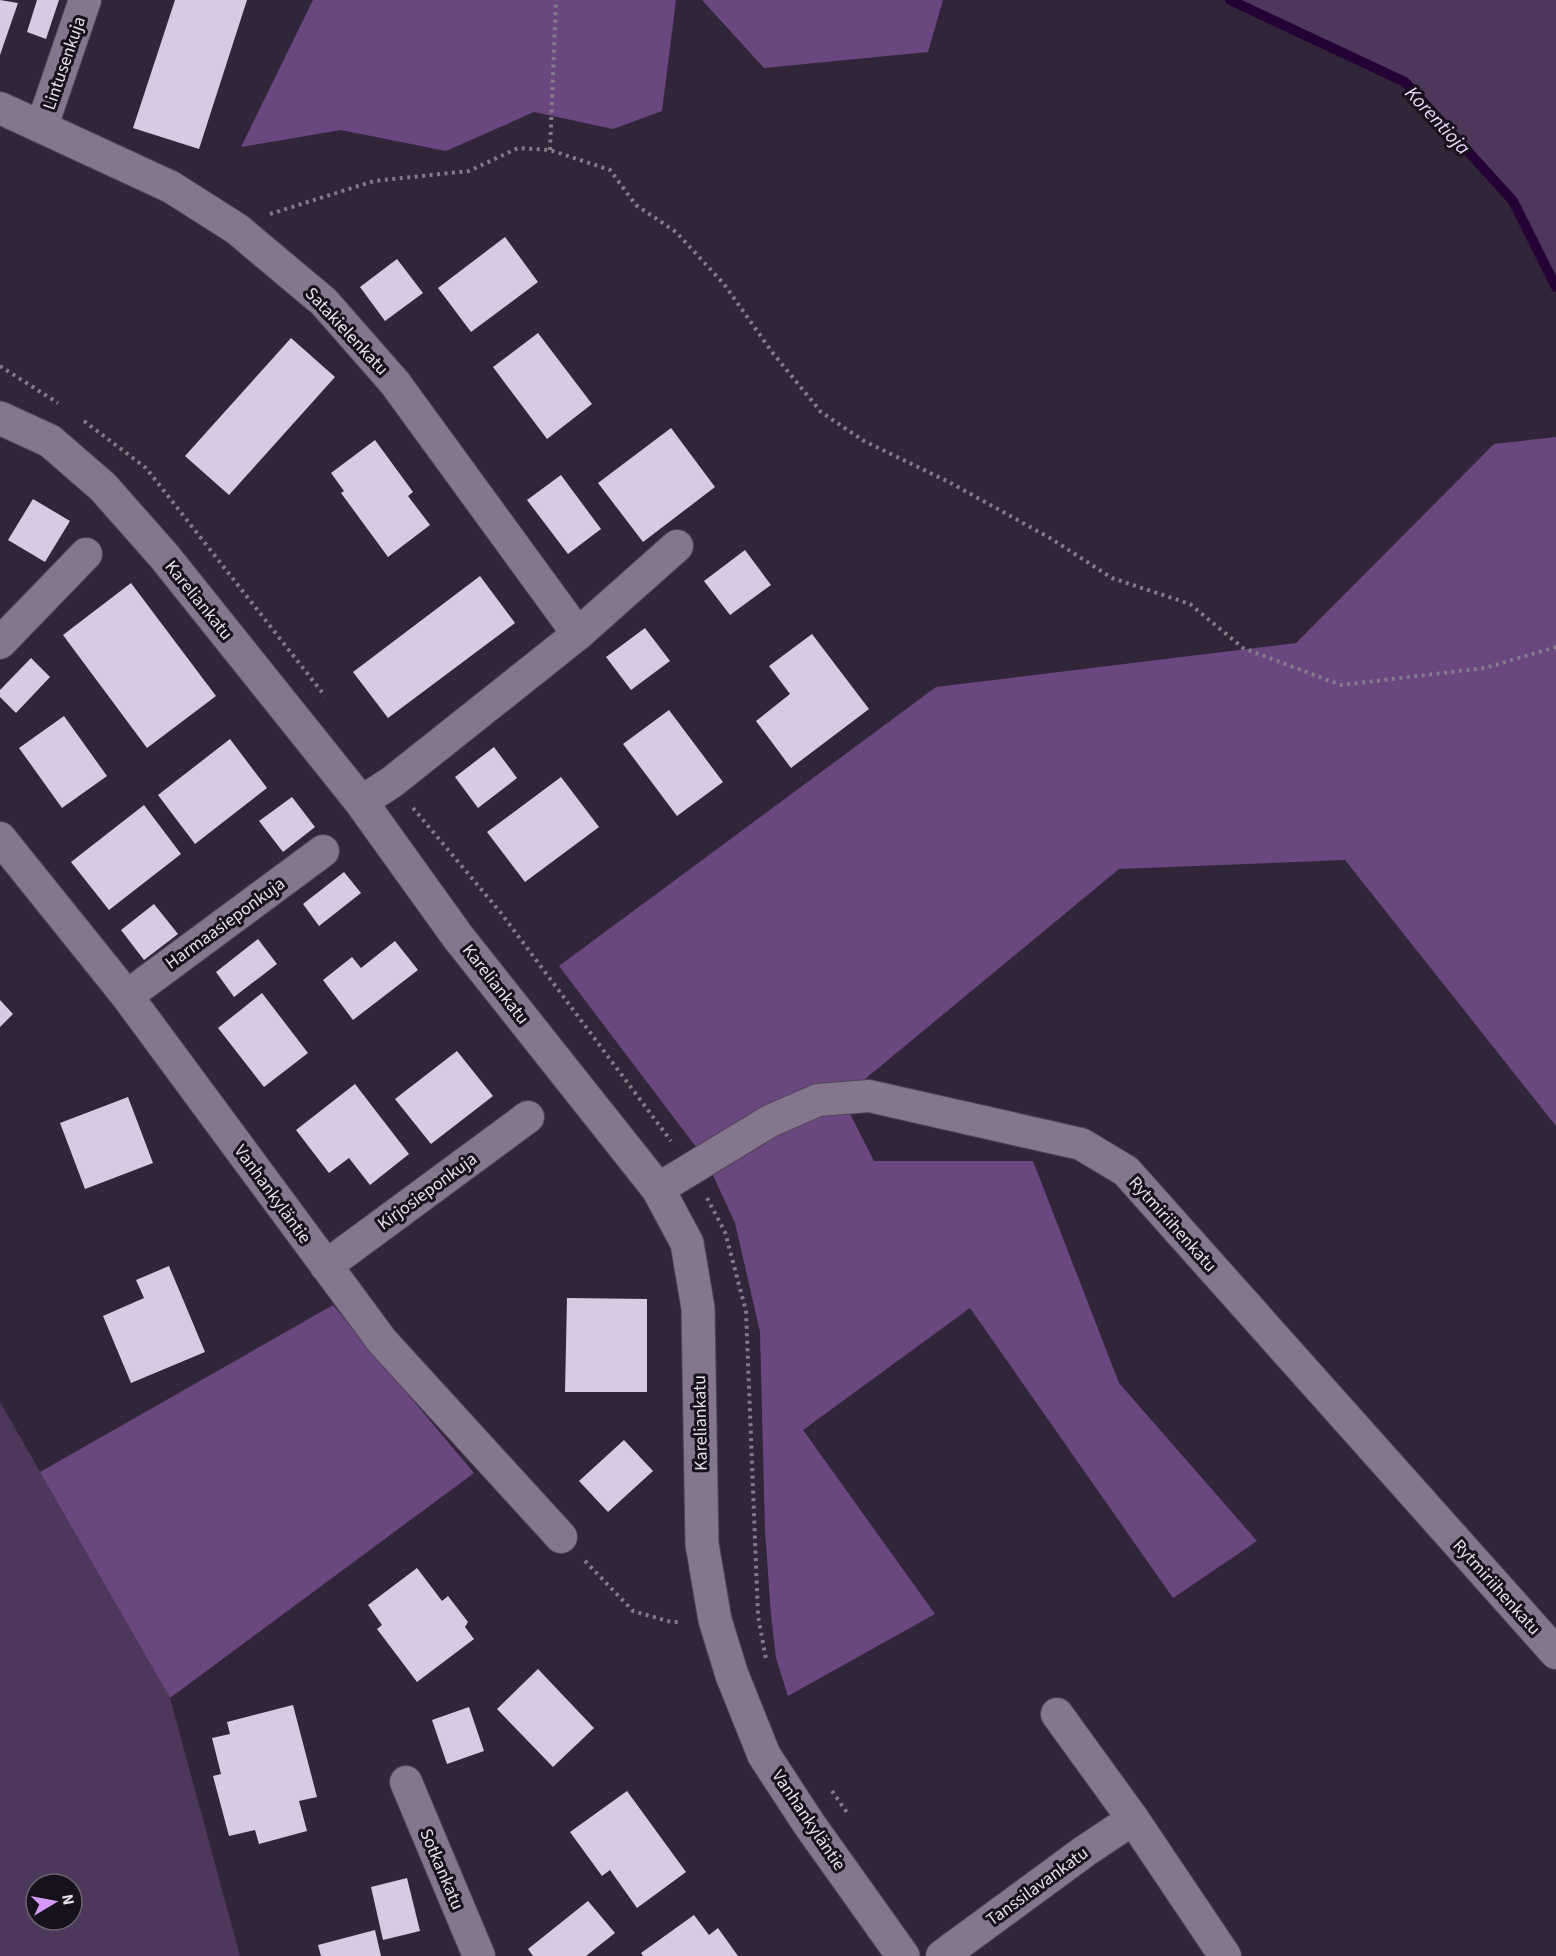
<svg xmlns="http://www.w3.org/2000/svg" width="1556" height="1956" viewBox="0 0 1556 1956" font-family="'Source Sans 3',sans-serif">
  <rect width="100%" height="100%" fill="#312639"/>
  <g fill="#4d375b" fill-rule="evenodd">
    <path d="M1230,0H1556V287L1513,201L1405,82Z"/>
    <path d="M0,1402L170,1698L240,1956H0ZM36,1884H72V1920H36Z"/>
  </g>
  <g fill="#6a477f">
    <path d="M313,0H676L662,111L613,129L534,112L446,151L341,130L241,147Z"/>
    <path d="M702,0H943L928,52L764,68Z"/>
    <path d="M1556,437V1126L1345,860L1119,869L842,1098L874,1161H1033L1119,1383L1257,1541L1173,1598L970,1308L803,1430L935,1614L788,1696L776,1658L771,1615L765,1530L760,1332L735,1223L706,1160L559,966L936,687L1296,643L1494,444Z"/>
    <path d="M333,1305L474,1473L170,1698L40,1472Z"/>
  </g>
  <g fill="none" stroke-linecap="round" stroke-linejoin="round">
    <path stroke="#250235" stroke-width="10" d="M1230,0L1405,82L1513,201L1556,287"/>
  </g>
  <g fill="#d9cae3">
    <path d="M0,0L18,3L0,55Z"/>
    <path d="M37,0H59L46,39L27,32Z"/>
    <path d="M175,0H247L199,149L133,128Z"/>
    <path d="M505,237L538,282L471,332L438,288Z"/>
    <path d="M397,259L423,293L385,321L360,287Z"/>
    <path d="M538,333L592,404L547,439L493,367Z"/>
    <path d="M291,338L335,377L229,495L185,456Z"/>
    <path d="M671,428L715,487L643,542L598,483Z"/>
    <path d="M375,440L413,492L408,496L430,525L388,557L341,493L344,491L331,473Z"/>
    <path d="M561,475L601,529L568,554L527,500Z"/>
    <path d="M33,499L70,521L45,562L8,540Z"/>
    <path d="M745,550L771,585L730,615L704,581Z"/>
    <path d="M480,576L515,623L388,718L353,672Z"/>
    <path d="M131,583L216,696L147,748L63,635Z"/>
    <path d="M645,628L670,661L631,690L606,657Z"/>
    <path d="M812,634L869,709L791,768L756,721L790,694L769,666Z"/>
    <path d="M31,658L50,677L16,713L0,697V690Z"/>
    <path d="M669,710L723,782L677,816L623,744Z"/>
    <path d="M64,716L107,776L62,808L19,748Z"/>
    <path d="M230,739L267,788L195,844L158,795Z"/>
    <path d="M494,747L517,778L478,808L455,777Z"/>
    <path d="M561,777L599,827L525,882L487,832Z"/>
    <path d="M292,797L315,827L283,852L259,821Z"/>
    <path d="M144,805L181,854L109,910L71,862Z"/>
    <path d="M344,872L361,893L319,926L303,904Z"/>
    <path d="M154,904L178,934L144,960L121,930Z"/>
    <path d="M258,939L277,964L234,997L216,972Z"/>
    <path d="M395,941L418,970L353,1020L323,980L352,957L361,968Z"/>
    <path d="M262,993L308,1053L264,1087L218,1028Z"/>
    <path d="M0,1000L13,1014L0,1027Z"/>
    <path d="M457,1051L493,1096L431,1144L395,1099Z"/>
    <path d="M355,1084L409,1154L370,1185L349,1158L329,1173L296,1130Z"/>
    <path d="M128,1097L153,1163L85,1189L60,1123Z"/>
    <path d="M169,1266L205,1352L131,1383L103,1316L144,1298L136,1280Z"/>
    <path d="M567,1298L647,1299V1392H565Z"/>
    <path d="M624,1440L653,1471L608,1512L579,1481Z"/>
    <path d="M417,1568L442,1601L448,1596L468,1622L465,1627L474,1639L417,1682L377,1629L382,1625L368,1605Z"/>
    <path d="M538,1669L594,1728L553,1767L497,1709Z"/>
    <path d="M293,1705L317,1797L299,1801L307,1831L259,1844L255,1830L229,1836L213,1776L221,1774L212,1738L230,1734L227,1722Z"/>
    <path d="M469,1707L484,1751L447,1764L432,1720Z"/>
    <path d="M627,1791L686,1872L637,1908L610,1870L602,1876L570,1832Z"/>
    <path d="M407,1878L420,1931L383,1940L371,1887Z"/>
    <path d="M588,1901L615,1933L586,1956H533L528,1949Z"/>
    <path d="M694,1915L709,1935L718,1928L738,1956H643L641,1953Z"/>
    <path d="M375,1930L381,1956H321L318,1945Z"/>
  </g>
  <g fill="none" stroke-linecap="round" stroke-linejoin="round">
    <g stroke="#4f4455" stroke-width="34">
      <g id="street">
        <path d="M0,108L171,187L237,229L324,302L395,383L578,634"/>
        <path d="M42,126L85,0"/>
        <path d="M0,643L86,554"/>
        <path d="M361,802L392,782L578,634L677,546"/>
        <path d="M0,838L127,996L382,1341L561,1537"/>
        <path d="M127,996L323,851"/>
        <path d="M658,1189L770,1121L818,1100L869,1096L1081,1144L1126,1171L1556,1653"/>
        <path d="M326,1266L528,1117"/>
        <path d="M1057,1714L1133,1819"/>
        <path d="M406,1782L479,1956"/>
        <path d="M942,1956L1085,1851L1133,1819L1225,1956"/>
      </g>
    </g>
    <g stroke="#4f4455" stroke-width="35">
      <path id="secondary" d="M0,418L50,441L103,487L164,556L361,802L458,937L658,1189L687,1243L698,1308L702,1544L715,1620L732,1675L764,1755L809,1824L903,1956"/>
    </g>
    <g stroke="#847a8a" stroke-width="4" stroke-dasharray="3 4.5" stroke-linecap="butt">
      <path d="M550,150L556,0"/>
      <path d="M270,214L374,181L469,171L518,148L550,150L610,170L636,205L676,232L724,284L772,352L821,412L864,441L949,482L1050,538L1112,578L1190,604L1243,648L1341,685L1485,668L1556,647"/>
      <path d="M0,366L58,403"/>
      <path d="M84,421L146,468L325,696"/>
      <path d="M413,808L501,913L671,1141"/>
      <path d="M707,1198L725,1232L746,1311L758,1616L766,1659"/>
      <path d="M585,1561L633,1611L671,1622H681"/>
      <path d="M832,1791L848,1814"/>
    </g>
    <use href="#street" stroke="#84768d" stroke-width="32"/>
    <use href="#secondary" stroke="#84768d" stroke-width="33"/>
  </g>
  <g text-anchor="middle" stroke-width="6" stroke-linejoin="round" paint-order="stroke">
    <g font-size="18" fill="#e7dfec" stroke="#16111a">
      <text transform="translate(64 63) rotate(-71)" y="6">Lintusenkuja</text>
      <text transform="translate(347 331) rotate(47)" y="6">Satakielenkatu</text>
      <text transform="translate(199 600) rotate(51)" y="6">Kareliankatu</text>
      <text transform="translate(225 923) rotate(-36)" y="6">Harmaasieponkuja</text>
      <text transform="translate(496 984) rotate(52)" y="6">Kareliankatu</text>
      <text transform="translate(427 1191) rotate(-36)" y="6">Kirjosieponkuja</text>
      <text transform="translate(273 1194) rotate(54)" y="6">Vanhankyläntie</text>
      <text transform="translate(1173 1224) rotate(48)" y="6">Rytmiriihenkatu</text>
      <text transform="translate(700 1423) rotate(-91)" y="6">Kareliankatu</text>
      <text transform="translate(1497 1587) rotate(48)" y="6">Rytmiriihenkatu</text>
      <text transform="translate(809 1820) rotate(56)" y="6">Vanhankyläntie</text>
      <text transform="translate(442 1869) rotate(67)" y="6">Sotkankatu</text>
      <text transform="translate(1037 1886) rotate(-36)" y="6">Tanssilavankatu</text>
    </g>
    <g font-size="20" font-style="italic" fill="#ebd7f9" stroke="#16111a">
      <text transform="translate(1438 120) rotate(47)" y="7">Korentioja</text>
    </g>
  </g>
  <g transform="translate(54 1902) rotate(80)"><circle r="28" fill="#16111a" stroke="#6a636e" stroke-width="1.5"/>
  <path d="M0-4.5L10 22L0 15L-10 22Z" fill="#d69bfa"/>
  <text y="-9" font-size="16" font-weight="bold" text-anchor="middle" fill="#e7dfec">N</text>
  </g>
</svg>
